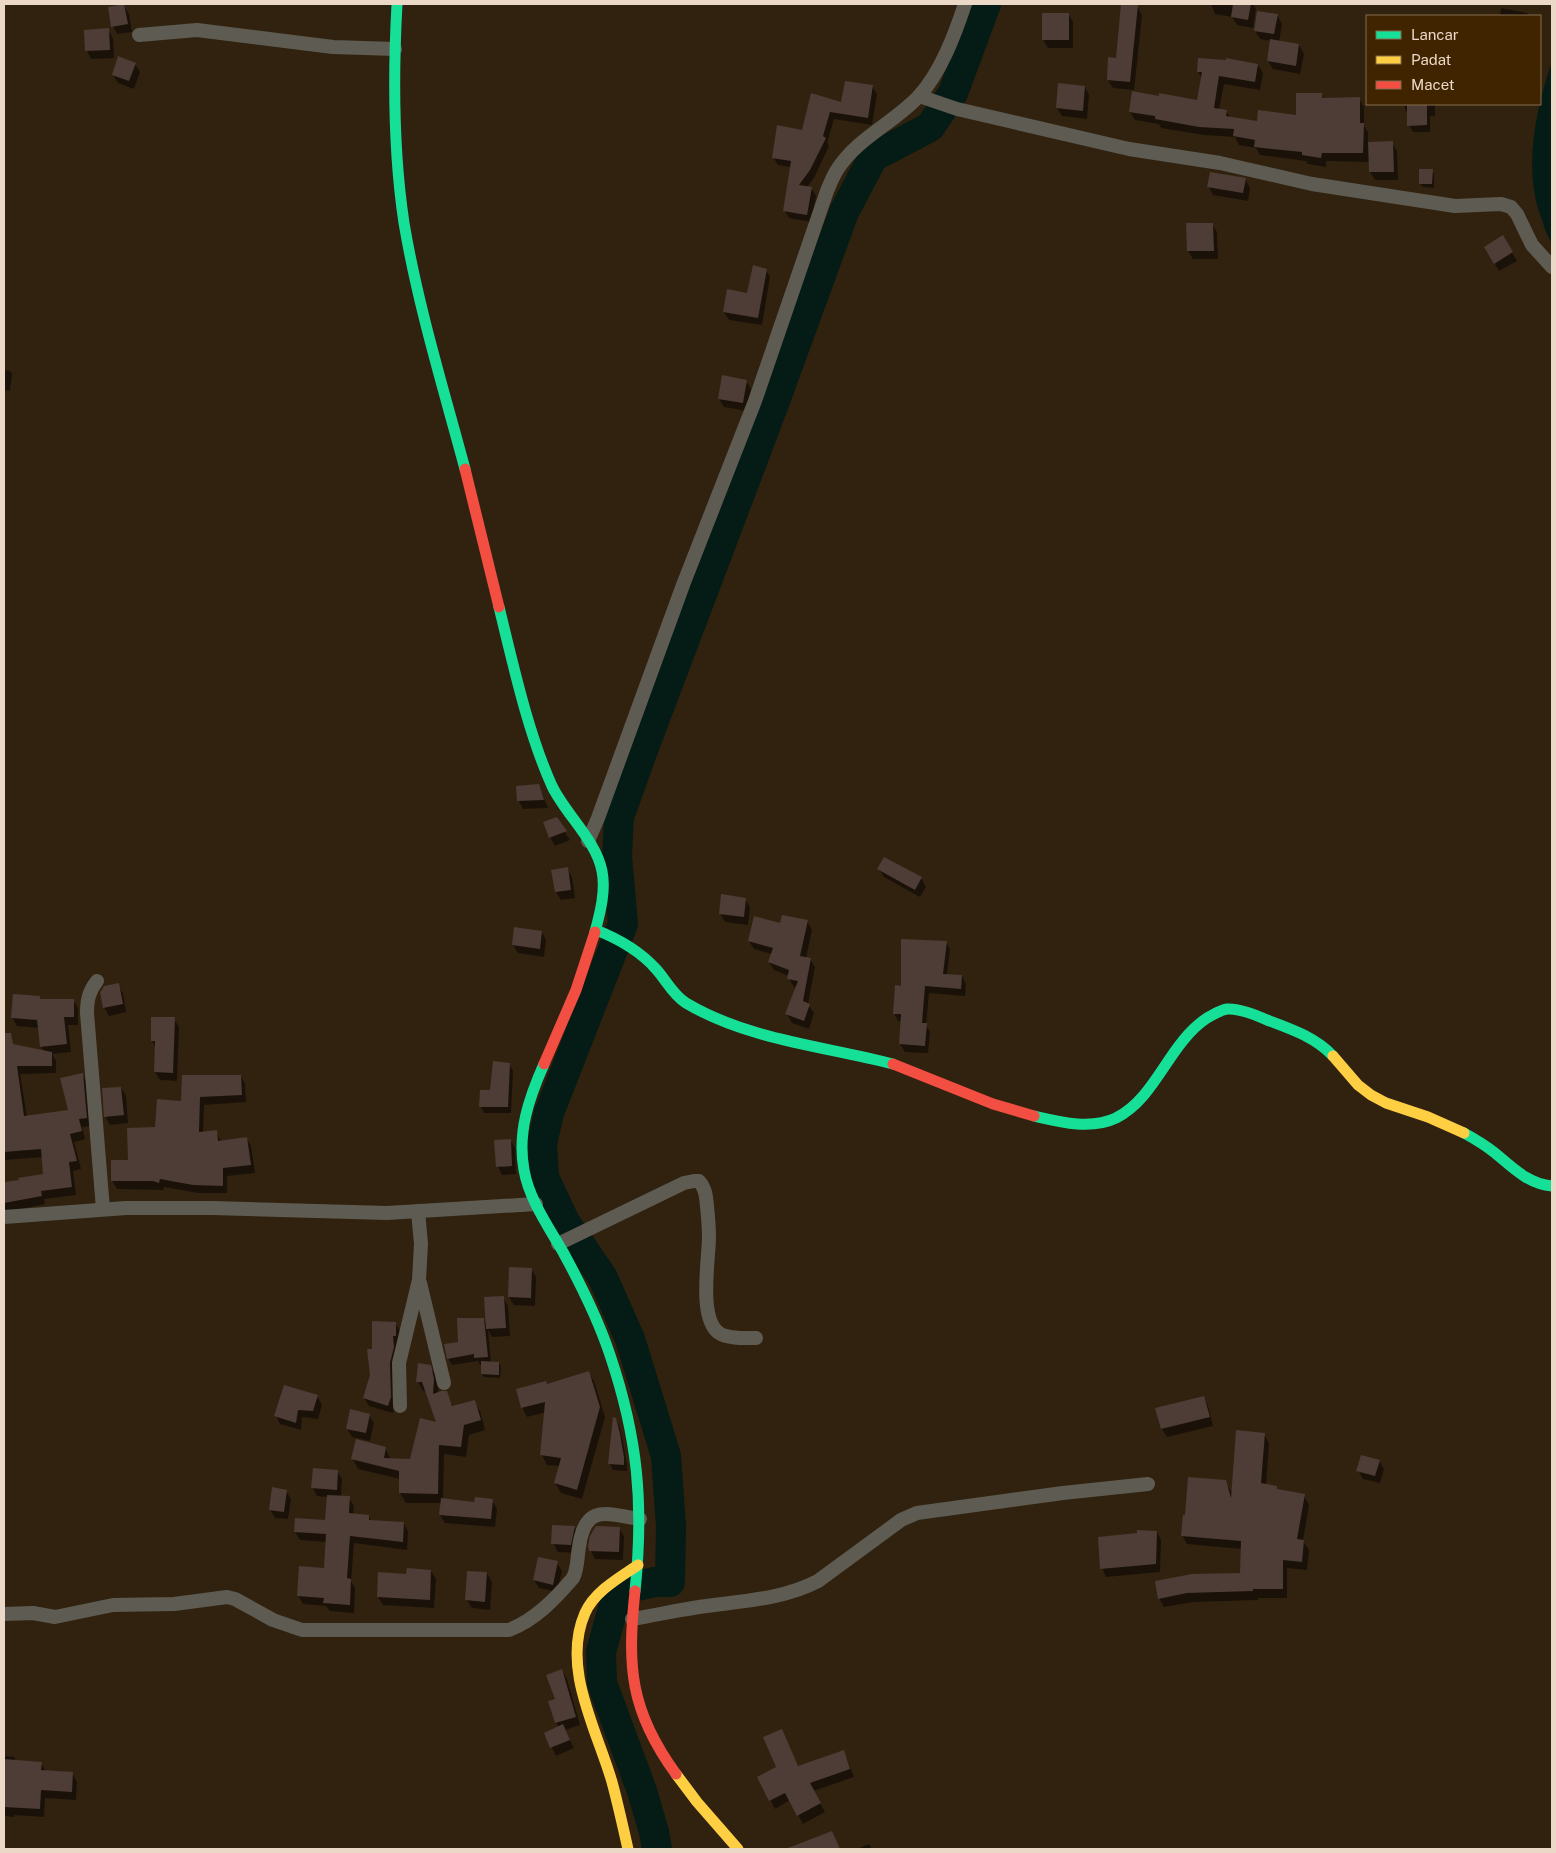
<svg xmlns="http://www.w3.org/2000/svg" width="1556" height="1853" viewBox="0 0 1556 1853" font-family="'Public Sans',sans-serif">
  <rect width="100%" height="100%" fill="#31220f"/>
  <path fill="#041b16" d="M1552,61V243C1548,238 1545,230 1543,223C1522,172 1535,112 1552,61Z"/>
  <g fill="#0007">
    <path d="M1211,4H1253L1256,9L1253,28L1237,25L1232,17L1215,14Z"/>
    <path d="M124,6L129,14L132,32L117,34L113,26Z"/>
    <path d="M1137,6L1142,15L1134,90L1113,88L1108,80L1117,59Z"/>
    <path d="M1501,8L1527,13L1529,16H1500Z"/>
    <path d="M1068,14L1073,22V48H1048L1043,40Z"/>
    <path d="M1277,15L1282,24L1279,42L1299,45L1304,54L1300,74L1273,69L1268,61L1271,41L1260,39L1255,31Z"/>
    <path d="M108,30L113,38L114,58L91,59L87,51Z"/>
    <path d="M135,64L140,72L134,89L118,83L113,75Z"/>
    <path d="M1258,65L1263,73L1260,90L1224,84L1219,110L1226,111L1230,117L1258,122L1297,116L1321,95L1324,99H1359L1364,107V126L1368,132V143H1392L1397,151L1398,180H1375L1370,172V162L1326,161V167L1308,164L1306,161L1260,155L1256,148L1239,145L1235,137L1204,135L1161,128L1159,124L1135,120L1130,112L1198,101L1202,78L1198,72Z"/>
    <path d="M872,86L877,94L872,125L834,119L827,143L829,146L814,178L807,187L811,188L816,196L811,222L789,218L785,211L791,167L778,165L773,157L803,131L842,103Z"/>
    <path d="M1085,87L1089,95L1087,119L1062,116L1057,108Z"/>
    <path d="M1404,104H1435V116H1430V132H1413L1409,125V116L1405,109Z"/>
    <path d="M1432,170L1434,174V188L1423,187L1420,184Z"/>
    <path d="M1245,179L1250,188L1248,201L1213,195L1209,187Z"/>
    <path d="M1212,224L1217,232L1218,259H1193L1188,251Z"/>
    <path d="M1503,237L1517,261L1499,271L1485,247Z"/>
    <path d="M766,270L770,277L762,325L729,320L724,312L748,294Z"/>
    <path d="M4,370L10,371L12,374L10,391L4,390Z"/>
    <path d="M746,381L751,389L747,411L724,407L719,399Z"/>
    <path d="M538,785L548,808L523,809L519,801L517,787Z"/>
    <path d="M556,819L570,840L555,846L550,837Z"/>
    <path d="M567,868L572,877L575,898L561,900L556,892Z"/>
    <path d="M879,869L921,878L926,887L920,897L884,877Z"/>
    <path d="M745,899L750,907L748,925L725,922L720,913Z"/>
    <path d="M807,921L812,930L806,958L810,959L815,967L808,1004L814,1013L809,1029L792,1023L787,1014L796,988L794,987L789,979V976L774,970L769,962L772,954L754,949L749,941L781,924Z"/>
    <path d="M542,932L546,940L544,957L518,953L513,945Z"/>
    <path d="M946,942L950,949L947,975L962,976L966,984L965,996L929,993L926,1025L930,1032L928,1053L905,1052L900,1044L902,1021H898L894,1013L903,987Z"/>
    <path d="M118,985L123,993L126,1012L109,1016L104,1007Z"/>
    <path d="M39,997L41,1000H73L78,1008V1025H68L71,1052L52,1054L56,1061V1073L20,1074L27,1117L69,1112L82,1074L87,1082L91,1126L82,1127L85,1139L74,1142L81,1169L73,1171L76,1195L44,1199L45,1204L16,1210L4,1215V1183L20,1182L45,1175L43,1157L4,1160V1044L44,1052L41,1046L39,1028L17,1026L12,1017Z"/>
    <path d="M174,1019L179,1027L177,1081L160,1080L155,1072L156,1048L152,1041Z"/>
    <path d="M509,1064L513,1071L511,1113H484L481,1107Z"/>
    <path d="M241,1076L245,1084L246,1102L204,1105L203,1133L216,1132L221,1141L246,1138L251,1146L255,1173L227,1176V1193H198L164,1187L163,1190L117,1189L112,1181L156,1128L182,1102Z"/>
    <path d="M121,1088L126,1096L128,1123L110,1125L105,1116Z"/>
    <path d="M510,1140L515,1148L516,1174L502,1175L498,1167Z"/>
    <path d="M531,1269L536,1277L535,1306L514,1305L509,1297Z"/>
    <path d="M503,1297L508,1306L510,1336L492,1337L488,1330L491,1363H499L501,1367L500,1378L484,1377L482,1374V1364L480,1365L478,1361L452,1365L448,1358L459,1343L483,1319L487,1325Z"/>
    <path d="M395,1323L400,1331L395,1406L393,1413L369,1406L364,1398L371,1375L373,1350Z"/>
    <path d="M430,1366L436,1376L439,1393L446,1392L453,1407L474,1401L480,1411L485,1430L469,1435L466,1457L444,1454L443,1500L476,1504L492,1500L497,1509L495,1527L445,1523L440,1515L441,1503H406L400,1493V1479L358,1469L353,1459L385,1448L391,1460H411L438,1423L427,1392L423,1391L418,1382Z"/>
    <path d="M588,1372L594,1381L605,1417L582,1499L561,1493L555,1483L560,1466L547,1465L542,1455L546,1412L527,1417L522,1407L547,1385Z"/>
    <path d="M317,1396L322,1405L318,1419L302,1417L301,1430L280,1424L276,1416Z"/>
    <path d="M1204,1398L1208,1406L1213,1426L1167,1437L1162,1429L1157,1409Z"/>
    <path d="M369,1415L374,1423L370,1441L352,1437L347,1429Z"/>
    <path d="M615,1419L619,1425L623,1442L627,1465V1471L613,1470L609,1463Z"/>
    <path d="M1264,1434L1269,1443L1266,1485L1276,1487L1279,1491L1304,1496L1309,1505L1303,1541L1309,1550L1307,1570L1287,1568V1598H1258V1600L1193,1602L1164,1607L1159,1598L1241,1574L1242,1549L1187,1544L1182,1535L1186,1516L1225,1481L1232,1493Z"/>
    <path d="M1379,1461L1384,1469L1380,1483L1363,1479L1358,1470Z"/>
    <path d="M337,1471L342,1479L341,1497L349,1498L354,1506L353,1515L369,1516L371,1521L404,1523L408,1532L407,1550L354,1543L351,1581L355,1588L354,1613L330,1611L326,1606L303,1604L298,1596L325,1570L327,1542L300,1540L295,1532L326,1521L328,1497L317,1496L313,1488Z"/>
    <path d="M286,1491L291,1499L288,1519L275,1518L270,1509Z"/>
    <path d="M554,1526L575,1528L579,1536L575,1553L558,1552L553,1543Z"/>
    <path d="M619,1528L624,1536L623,1560L595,1559L591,1551Z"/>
    <path d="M1157,1532L1161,1540L1160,1572L1106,1577L1102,1568Z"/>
    <path d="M557,1563L562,1571L557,1592L539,1588L534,1580Z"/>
    <path d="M431,1571L436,1579L434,1608L383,1605L378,1597L407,1575Z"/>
    <path d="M487,1573L492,1582L490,1610L472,1608L467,1600Z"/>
    <path d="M562,1671L567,1679L580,1725L565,1730L574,1748L556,1756L545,1733L559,1727L556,1723L557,1700Z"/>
    <path d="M844,1752L854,1777L813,1791L825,1812L803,1824L790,1800L775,1809L759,1778L798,1767Z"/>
    <path d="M4,1756L14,1757L16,1761L41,1763L46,1772L72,1773L77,1782L76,1800L45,1798L44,1817L14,1815V1817L4,1816Z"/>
    <path d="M869,1844L872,1849H857Z"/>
  </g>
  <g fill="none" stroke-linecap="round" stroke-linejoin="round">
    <path stroke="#041b16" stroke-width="30" d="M657,1849L654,1832L642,1791L602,1683L601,1652L618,1590L655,1582H670L671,1526L666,1456L630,1339L603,1278L565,1222L544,1177L542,1144L549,1113L623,924L617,856L619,817L643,750L772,409L844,212L873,157L930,127L953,93L986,4"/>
  </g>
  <g fill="#4e3c36">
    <path d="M124,4L128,24L111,27L108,7Z"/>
    <path d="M1121,4L1138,5L1130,82L1107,80L1108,57L1116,58Z"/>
    <path d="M1233,4H1251L1248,20L1231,17Z"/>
    <path d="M1257,11L1278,14L1274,34L1254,31Z"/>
    <rect x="1042" y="13" width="27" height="27"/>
    <path d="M109,28L110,50L85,51L84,30Z"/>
    <path d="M1270,39L1299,44L1296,66L1267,61Z"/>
    <path d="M118,56L136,63L129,81L112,75Z"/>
    <path d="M1198,58L1226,60V58L1258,64L1255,82L1219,76L1214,108L1227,110L1226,116L1257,121L1258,110L1296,115V93H1322V98L1360,97V123H1364L1363,153H1322L1321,158L1302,155V152L1254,147L1255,140L1233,136L1234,129L1199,127L1155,119V116L1129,112L1132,91L1159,96V93L1197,100L1202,72H1197Z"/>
    <path d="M845,81L873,85L868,118L830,112L823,136L826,138L810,170L799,185L812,187L807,215L783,211L791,161L772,158L777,125L802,130L811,93L841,102Z"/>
    <path d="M1058,83L1085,86L1083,111L1056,108Z"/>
    <path d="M1407,104H1427V125L1407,126Z"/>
    <path d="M1393,141L1394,172H1369L1368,142Z"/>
    <path d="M1419,169H1433L1432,184H1419Z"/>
    <path d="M1210,172L1246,178L1243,193L1207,187Z"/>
    <path d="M1186,223H1213L1214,251H1187Z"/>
    <path d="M1503,235L1513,252L1494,264L1484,247Z"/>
    <path d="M753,265L767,269L758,318L723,312L727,289L747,293Z"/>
    <path d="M722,375L747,380L743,403L718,399Z"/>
    <path d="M539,784L544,800L517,801L516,786Z"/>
    <path d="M557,817L567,831L549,838L543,822Z"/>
    <path d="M884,857L922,877L915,890L877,869Z"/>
    <path d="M568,867L571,890L555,892L551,870Z"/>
    <path d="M721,894L746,898L744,917L719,914Z"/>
    <path d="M782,915L808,920L800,956L811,958L803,1001L810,1004L804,1021L785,1014L798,981L787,979L789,970L768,962L773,948L748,941L754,916L780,923Z"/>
    <path d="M514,927L542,931L540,949L512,945Z"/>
    <path d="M901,939L947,941L943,974L962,975L961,989L925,986L922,1023H927L925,1046L899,1044L901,1014H893L895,985L901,986Z"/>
    <path d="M119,983L123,1004L103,1008L100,992L102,990L104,986Z"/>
    <path d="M13,994L40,996V999H74V1017H64L67,1044L40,1047L37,1020L11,1018Z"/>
    <path d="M151,1017H175L173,1073L154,1072L155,1041H151Z"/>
    <path d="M4,1033H11L13,1044L52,1052V1066H17L24,1116L68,1110L60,1078L83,1073L87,1118L79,1119L82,1131L70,1134L77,1161L69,1162L72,1187L41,1191L42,1196L4,1203V1182L19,1180L18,1178L43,1174L41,1149L4,1152Z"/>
    <path d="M493,1061L510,1063L508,1107H479L480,1090H490Z"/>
    <path d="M182,1075H241L242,1095L200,1097L199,1132L217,1130L218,1141L247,1137L251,1165L223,1168V1186L193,1185L160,1179L159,1183L153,1181H111V1160H128L127,1128L155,1127L157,1099L181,1101Z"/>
    <path d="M121,1087L124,1115L104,1117L102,1088Z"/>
    <path d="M511,1139L512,1166L496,1167L494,1140Z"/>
    <path d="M509,1267L532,1268L531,1298L508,1297Z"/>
    <path d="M504,1296L506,1328L486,1329L484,1297Z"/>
    <path d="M457,1318H484L488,1357L474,1358V1354L447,1359L444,1344L458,1342Z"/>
    <path d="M372,1321L396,1322V1336H393L394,1347L390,1363L391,1397L388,1406L363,1398L370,1375L367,1349H372Z"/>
    <path d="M481,1361L499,1362V1375L481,1374Z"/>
    <path d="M418,1363L431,1365L434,1379L433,1394L441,1391H447L452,1406L475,1400L481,1420L464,1425L461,1447L439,1445L438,1494L399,1493V1471L351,1459L356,1439L386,1447L384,1458L410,1459L420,1418L436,1422L422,1382H416Z"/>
    <path d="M589,1371L600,1407L577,1490L554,1483L561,1458L540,1455L545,1402L521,1408L516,1389L546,1381L547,1384Z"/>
    <path d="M284,1385L318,1395L313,1411L298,1410L296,1423L274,1416Z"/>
    <path d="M1204,1396L1210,1417L1161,1429L1155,1408Z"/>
    <path d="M350,1409L370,1414L366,1433L346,1429Z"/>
    <path d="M613,1417L616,1418L620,1434L624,1457V1465L608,1464Z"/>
    <path d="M1236,1430L1265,1433L1261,1483L1277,1486V1489L1305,1494L1297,1539L1304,1540L1302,1562L1283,1560V1589H1253V1591L1187,1593L1158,1599L1155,1581L1192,1574L1240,1573L1241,1541L1181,1536L1183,1515H1185L1188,1477L1226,1480L1231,1498Z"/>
    <path d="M1361,1455L1380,1460L1375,1476L1356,1471Z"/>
    <path d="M313,1468L338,1470L337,1490L311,1488Z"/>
    <path d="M272,1487L287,1490L284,1512L269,1510Z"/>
    <path d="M327,1495L350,1496L349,1513L369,1515V1520L404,1522L403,1542L350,1536L347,1578L351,1579L350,1605L323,1603L324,1598L297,1596L299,1566L324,1568L326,1534L294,1532L295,1518L325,1520Z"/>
    <path d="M475,1497L493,1499L491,1519L439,1515L441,1498L474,1502Z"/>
    <path d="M552,1525L575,1526L571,1545L551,1544Z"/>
    <path d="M596,1526L620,1527L619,1552L589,1551L588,1546L590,1536Z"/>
    <path d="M1137,1530L1157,1531L1156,1564L1100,1569L1098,1537L1137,1533Z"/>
    <path d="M538,1557L558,1561L553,1585L533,1580Z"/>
    <path d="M407,1568L431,1570L430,1600L377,1597L378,1572L406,1574Z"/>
    <path d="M467,1571L487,1572L485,1602L465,1600Z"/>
    <path d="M562,1669L576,1717L555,1723L548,1701L555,1699L546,1675Z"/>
    <path d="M563,1724L570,1740L550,1748L544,1733Z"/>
    <path d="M782,1729L798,1766L844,1750L850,1769L810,1783L821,1803L797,1816L785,1793L769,1801L757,1777L776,1767L763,1737Z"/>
    <path d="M4,1759L42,1762L41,1770L73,1772L72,1792L41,1790L40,1809L4,1807Z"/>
    <path d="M832,1831L840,1849H788V1848Z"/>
  </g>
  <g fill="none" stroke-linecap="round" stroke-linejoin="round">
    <g stroke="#5e5c52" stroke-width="14">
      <path d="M139,35L197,30L333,47L395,49"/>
      <path d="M919,96L957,109L1129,149L1220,163L1312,184L1455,206L1501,204L1511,207L1517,214L1532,245L1552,267"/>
      <path d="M588,841L598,818L683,585L755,401L827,191C830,184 833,176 837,170C857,138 894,123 919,96C941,72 955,34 965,4"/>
      <path d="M97,981C89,991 87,1000 87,1013L103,1209"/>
      <path d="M4,1217L126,1208H212L387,1213L536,1204"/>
      <path d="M558,1244L684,1183L694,1181H699C706,1189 706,1197 707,1206C708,1216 709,1227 709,1237C709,1259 698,1318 719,1333C728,1339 745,1338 756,1338"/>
      <path d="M420,1283L444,1383"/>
      <path d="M400,1406L399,1363L419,1280L421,1244L418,1211"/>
      <path d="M4,1614L33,1613L55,1617L113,1605L174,1604L227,1597L235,1599L273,1620L302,1630H509C535,1620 555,1599 573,1578C578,1568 577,1558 579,1547C585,1503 607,1514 640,1519"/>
      <path d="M632,1619C652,1616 673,1611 693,1608C735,1601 780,1601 818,1581L901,1520L917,1513L1063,1493L1148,1484"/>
    </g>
    <g stroke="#16e098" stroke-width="11">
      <path d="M397,4C393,77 393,150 404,223C418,306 443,387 465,469"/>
      <path d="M499,607C513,664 528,733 552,786C566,815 596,840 602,871C606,891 600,913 595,932"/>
      <path d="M596,930C619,939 639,950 656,969C666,980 673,995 686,1003C748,1040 824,1046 893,1064"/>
      <path d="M544,1064C529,1098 517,1132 524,1170C529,1199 548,1226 563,1252C581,1285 598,1319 610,1355C638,1438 644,1504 635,1591"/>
      <path d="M1034,1116C1060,1122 1091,1130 1116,1118C1157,1097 1168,1044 1207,1018C1213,1015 1220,1010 1227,1009C1240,1008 1256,1015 1267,1020C1291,1029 1315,1037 1333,1056"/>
      <path d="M1464,1133C1475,1139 1485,1145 1495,1153C1512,1167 1528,1184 1552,1186"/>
    </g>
    <g stroke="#ffcf43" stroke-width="11">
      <path d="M1333,1056L1358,1085L1371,1095L1386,1103L1428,1117L1464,1133"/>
      <path d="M676,1774L697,1802L738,1849"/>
      <path d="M628,1849C623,1827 618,1804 612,1782C597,1730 561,1668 585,1613C595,1591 619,1578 638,1565"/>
    </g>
    <g stroke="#f24e42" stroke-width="11">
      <path d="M465,469L499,607"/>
      <path d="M544,1064L576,990L595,932"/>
      <path d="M893,1064L993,1104L1034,1116"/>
      <path d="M635,1591C627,1667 630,1711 676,1774"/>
    </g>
  </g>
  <rect width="1556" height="1853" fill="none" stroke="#ebd8c6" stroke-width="10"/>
  <rect x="1366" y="15" width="175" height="90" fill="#402400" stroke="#846c4f"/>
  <rect x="1376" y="31" width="25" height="8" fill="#16e098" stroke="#846c4f"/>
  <text x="1411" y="40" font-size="15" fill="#ebd8c6">Lancar</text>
  <rect x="1376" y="56" width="25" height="8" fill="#ffcf43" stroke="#846c4f"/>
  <text x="1411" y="65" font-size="15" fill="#ebd8c6">Padat</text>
  <rect x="1376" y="81" width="25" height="8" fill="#f24e42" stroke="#846c4f"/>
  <text x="1411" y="90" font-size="15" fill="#ebd8c6">Macet</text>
</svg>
